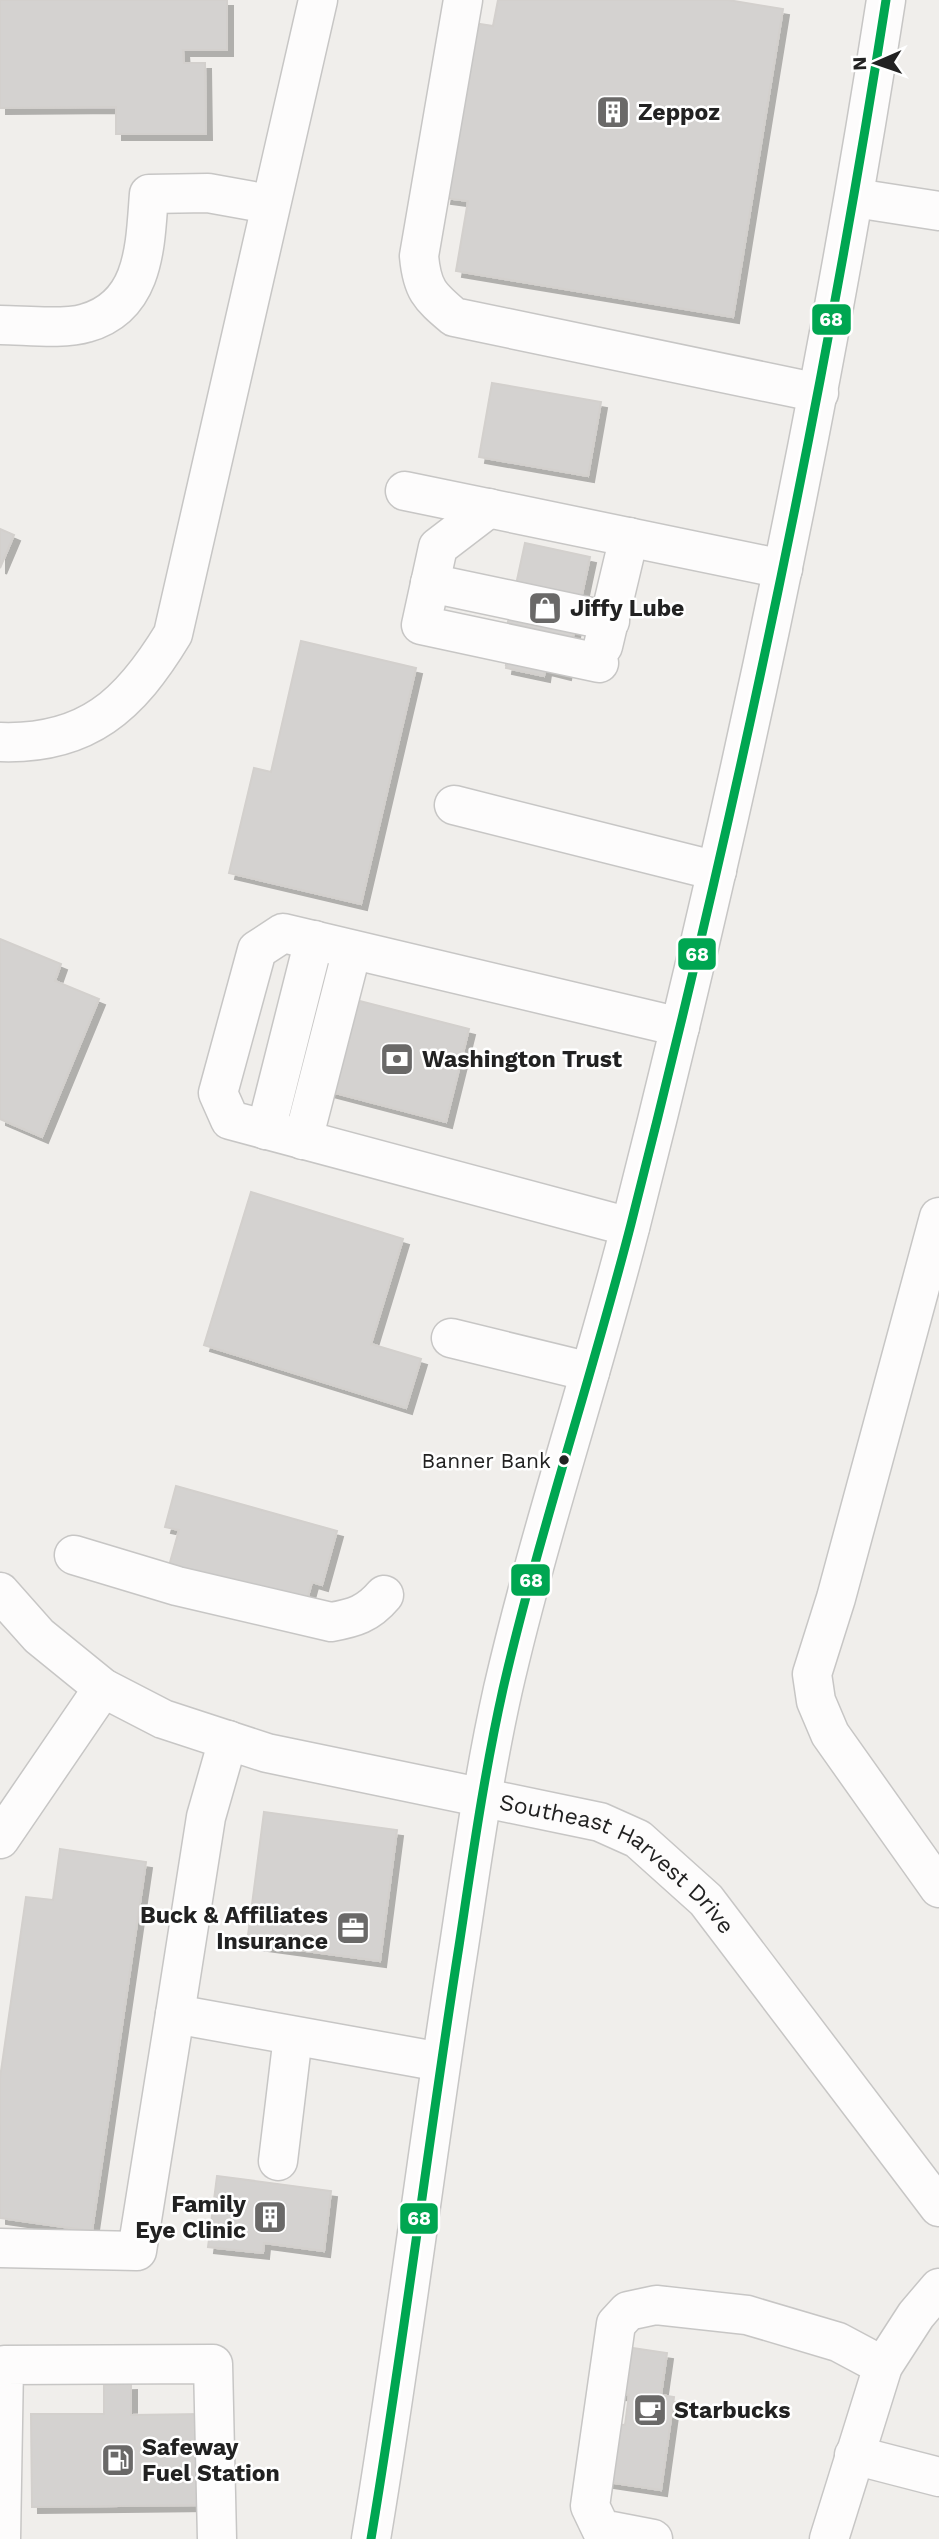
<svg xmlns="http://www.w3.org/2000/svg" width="939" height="2539" viewBox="0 0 939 2539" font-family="'Work Sans',sans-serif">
  <defs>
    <filter id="shadow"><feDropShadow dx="6" dy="6" stdDeviation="0" flood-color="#0004"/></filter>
  </defs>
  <rect width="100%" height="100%" fill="#f0eeeb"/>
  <g fill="#d4d2d0" stroke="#d3d0cd" stroke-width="2" filter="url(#shadow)">
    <path d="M0,0H227V50H183L184,63H205L206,134H116V107L0,108Z"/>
    <path d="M498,0H728L783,9L733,317L456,271L468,201L445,198L473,23L493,26Z"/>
    <path d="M492,383L601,402L588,476L479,457Z"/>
    <path d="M0,529L14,535L0,568Z"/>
    <path d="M525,543L590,557L565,674L545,669L544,676L506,668L507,661L500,659Z"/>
    <path d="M301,641L416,668L361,904L229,873L254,768L271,772Z"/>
    <path d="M0,939L61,964L55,981L99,999L42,1137L0,1119Z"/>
    <path d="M348,998L469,1029L446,1122L324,1090Z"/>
    <path d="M251,1192L403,1239L371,1344L421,1359L406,1408L204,1345Z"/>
    <path d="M176,1486L337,1531L322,1585L312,1582L306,1604L169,1566L179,1530L165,1527Z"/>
    <path d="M264,1812L397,1830L380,1961L247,1943Z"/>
    <path d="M60,1849L146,1862L92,2231L0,2218V2078L26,1897L53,1900Z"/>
    <path d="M217,2176L331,2191L324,2251L264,2243L263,2253L208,2247Z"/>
    <path d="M626,2347L667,2353L661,2395L674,2397L661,2490L607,2482L608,2423L625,2425L629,2395L620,2394Z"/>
    <path d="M131,2384V2415L203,2414L204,2505L32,2507L31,2414H104V2385Z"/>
  </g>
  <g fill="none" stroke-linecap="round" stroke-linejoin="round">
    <g stroke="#c7c6c5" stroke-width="41">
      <g id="minor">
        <path d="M463,0L419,256C422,289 429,296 454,317L819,393"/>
        <path d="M855,198L939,211"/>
        <path d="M0,325C24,325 64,330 86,323C146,306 145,244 149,194L208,193L269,204"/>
        <path d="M405,491L783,569"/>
        <path d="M489,508L438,547L421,625L599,663"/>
        <path d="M430,583L610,621"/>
        <path d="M603,646L629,537"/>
        <path d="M0,742C87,745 130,705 173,634L318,0"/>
        <path d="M454,805L717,871"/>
        <path d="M266,1130L314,940"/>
        <path d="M303,1140L352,950"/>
        <path d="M939,1217L836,1598L812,1674L816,1701L830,1734L939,1888"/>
        <path d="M630,1227L230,1120L218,1093L257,950L283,933L680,1027"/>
        <path d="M451,1338L590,1372"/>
        <path d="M74,1555L177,1586L331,1622C354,1618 368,1614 384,1595"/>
        <path id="s1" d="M0,1592L39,1636L103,1688L163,1719L267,1753L600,1822L638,1839L706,1900L939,2207"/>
        <path d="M0,1839L103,1688"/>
        <path d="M175,2014L206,1817L228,1740"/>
        <path d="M278,2161L293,2036"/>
        <path d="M0,2248L137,2251L175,2014L441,2062"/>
        <path d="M854,2455L939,2477"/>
        <path d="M1,2539L4,2365L213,2364L217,2539"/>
        <path d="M371,2539C404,2342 428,2143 459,1946C472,1860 484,1774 503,1689C539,1533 591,1380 631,1224C734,820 822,412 886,0"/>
        <path d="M653,2539L601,2529L590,2506L616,2324L628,2311L656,2305L747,2315L838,2342L883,2366"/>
        <path d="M829,2539L883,2366L916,2315L939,2288"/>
      </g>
    </g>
    <use href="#minor" stroke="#fdfcfc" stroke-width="38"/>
    <g stroke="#fff" stroke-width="14">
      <path id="bus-1" d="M371,2539C404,2342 428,2143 459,1946C472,1860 484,1774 503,1689C539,1533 591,1380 631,1224C734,820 822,412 886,0"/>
    </g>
    <use href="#bus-1" stroke="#00a651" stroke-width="9"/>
  </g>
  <defs>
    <g id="building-square" transform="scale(1.75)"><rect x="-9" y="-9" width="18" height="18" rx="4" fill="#6a6968" stroke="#fff"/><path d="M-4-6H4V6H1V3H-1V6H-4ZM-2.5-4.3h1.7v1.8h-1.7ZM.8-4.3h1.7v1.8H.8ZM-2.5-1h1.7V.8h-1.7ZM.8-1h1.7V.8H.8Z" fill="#fff"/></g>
    <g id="shop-square" transform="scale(1.75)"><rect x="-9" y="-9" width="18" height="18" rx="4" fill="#6a6968" stroke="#fff"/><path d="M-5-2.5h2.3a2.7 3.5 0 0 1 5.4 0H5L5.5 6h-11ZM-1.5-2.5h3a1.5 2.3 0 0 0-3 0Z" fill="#fff"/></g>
    <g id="bank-square" transform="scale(1.75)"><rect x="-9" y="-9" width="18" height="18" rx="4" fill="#6a6968" stroke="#fff"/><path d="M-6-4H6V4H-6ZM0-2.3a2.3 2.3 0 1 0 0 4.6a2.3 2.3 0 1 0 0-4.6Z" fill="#fff"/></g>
    <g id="office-square" transform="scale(1.75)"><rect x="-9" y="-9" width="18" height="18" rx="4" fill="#6a6968" stroke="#fff"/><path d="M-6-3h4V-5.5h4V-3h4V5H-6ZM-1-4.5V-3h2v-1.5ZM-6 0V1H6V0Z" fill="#fff"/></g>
    <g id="cafe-square" transform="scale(1.75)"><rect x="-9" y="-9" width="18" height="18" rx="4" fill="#6a6968" stroke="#fff"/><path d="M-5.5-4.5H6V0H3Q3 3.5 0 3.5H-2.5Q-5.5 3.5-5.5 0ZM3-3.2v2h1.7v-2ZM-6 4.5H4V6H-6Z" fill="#fff"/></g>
    <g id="fuel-square" transform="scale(1.75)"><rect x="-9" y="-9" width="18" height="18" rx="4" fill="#6a6968" stroke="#fff"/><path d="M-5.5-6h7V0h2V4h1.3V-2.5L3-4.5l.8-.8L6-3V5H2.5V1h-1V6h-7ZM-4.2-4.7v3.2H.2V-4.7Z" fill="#fff"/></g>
  </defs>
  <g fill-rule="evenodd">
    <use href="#building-square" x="613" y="112"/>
    <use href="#shop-square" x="545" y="608"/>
    <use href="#bank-square" x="397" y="1059"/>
    <use href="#office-square" x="353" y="1928"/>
    <use href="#building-square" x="270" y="2217"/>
    <use href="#cafe-square" x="650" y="2410"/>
    <use href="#fuel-square" x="118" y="2460"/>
  </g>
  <circle fill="#222" stroke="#fff" stroke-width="2.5" cx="564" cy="1460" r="6"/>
  <g text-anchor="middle" stroke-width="5" stroke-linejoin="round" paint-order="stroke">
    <g font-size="21" fill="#222" stroke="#fff" text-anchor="end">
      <text x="551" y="1468">Banner Bank</text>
    </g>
    <g font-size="23" font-weight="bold" fill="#222" stroke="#fff" text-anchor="start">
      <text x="638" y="120">Zeppoz</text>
      <text x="570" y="616">Jiffy Lube</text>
      <text x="422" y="1067">Washington Trust</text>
      <text x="328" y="1923" text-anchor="end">Buck &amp; Affiliates<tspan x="328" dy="26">Insurance</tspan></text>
      <text x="246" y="2212" text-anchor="end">Family<tspan x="246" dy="26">Eye Clinic</tspan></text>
      <text x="674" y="2418">Starbucks</text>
      <text x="142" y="2455">Safeway<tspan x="142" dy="26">Fuel Station</tspan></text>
    </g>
    <g font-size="23" fill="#222" stroke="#fff">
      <text dy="8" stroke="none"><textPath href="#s1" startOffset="693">Southeast Harvest Drive</textPath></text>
    </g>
  </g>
  <g stroke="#fff" stroke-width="2.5">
    <rect x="811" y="303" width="41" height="33" rx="7" fill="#00a651"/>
    <rect x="677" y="937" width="40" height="34" rx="7" fill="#00a651"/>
    <rect x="510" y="1563" width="41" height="34" rx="7" fill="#00a651"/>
    <rect x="399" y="2202" width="40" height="33" rx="7" fill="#00a651"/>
  </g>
  <g font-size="19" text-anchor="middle" font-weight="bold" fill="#fff">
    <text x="831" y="326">68</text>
    <text x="697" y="961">68</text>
    <text x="531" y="1587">68</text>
    <text x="419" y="2225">68</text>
  </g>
  <g transform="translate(876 63) rotate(268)" stroke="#ffffff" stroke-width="5" paint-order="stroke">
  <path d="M0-5L12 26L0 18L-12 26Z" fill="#222222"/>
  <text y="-10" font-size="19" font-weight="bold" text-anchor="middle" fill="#222222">N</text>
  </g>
</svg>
